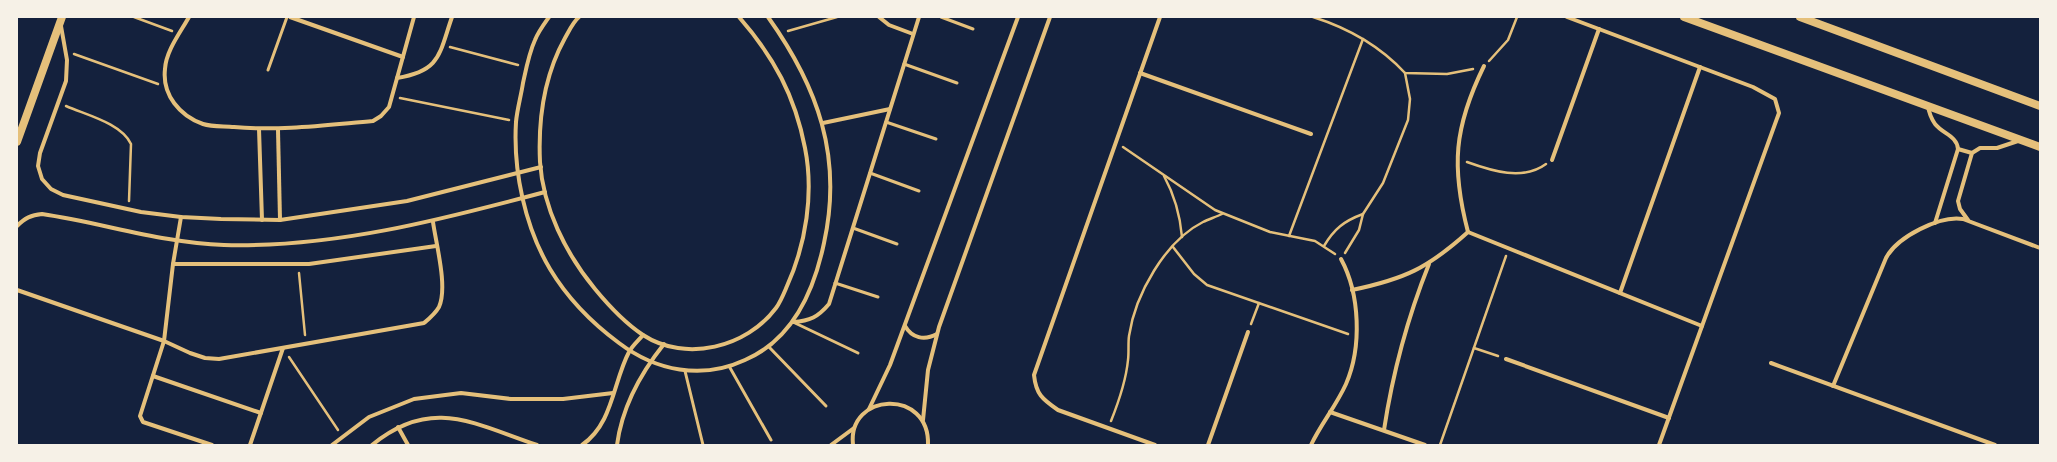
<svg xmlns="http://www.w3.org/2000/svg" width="2057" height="462" viewBox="0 0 2057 462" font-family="Mulish,sans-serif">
  <rect width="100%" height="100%" fill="#14213d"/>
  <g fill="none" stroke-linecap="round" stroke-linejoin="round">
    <g stroke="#e5c07b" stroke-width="2.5">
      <path d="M134,17L172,31"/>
      <path d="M1313,17C1348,28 1380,46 1405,73L1447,74L1473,69"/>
      <path d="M788,31L837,17"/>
      <path d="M450,47L518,65"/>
      <path d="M74,54L158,84"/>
      <path d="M1489,61L1508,40L1517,17"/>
      <path d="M400,98L509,120"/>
      <path d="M66,106C86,115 121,123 131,144L129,201"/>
      <path d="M1123,147L1215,210L1270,232L1315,241L1335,254"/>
      <path d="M1467,162C1492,171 1523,181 1546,164"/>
      <path d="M1164,176C1175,196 1180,214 1182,237"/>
      <path d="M1289,236L1363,39"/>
      <path d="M1324,246C1334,229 1344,221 1363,214"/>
      <path d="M1173,247L1194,274L1207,285L1348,334"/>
      <path d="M1345,253L1359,230L1363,214L1383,183L1408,120L1410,99L1405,73"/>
      <path d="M299,273L305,335"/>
      <path d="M1251,324L1259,303"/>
      <path d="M1474,348L1498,356"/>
      <path d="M289,357L338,430"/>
      <path d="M1111,421C1119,401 1126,381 1128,360C1129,352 1128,343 1129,336C1135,295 1165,241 1203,222C1209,219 1216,217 1222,214"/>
      <path d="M1440,445L1506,256"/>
    </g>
    <g stroke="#e5c07b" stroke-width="3">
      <path d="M941,17L973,29"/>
      <path d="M904,64L957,83"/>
      <path d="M268,70L287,17"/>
      <path d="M886,122L936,139"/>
      <path d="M870,173L919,191"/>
      <path d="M853,228L897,244"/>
      <path d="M835,283L878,297"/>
      <path d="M795,323L858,353"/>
      <path d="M769,347L826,406"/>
      <path d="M729,366L771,440"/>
      <path d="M685,371L703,445"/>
    </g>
    <g stroke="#e5c07b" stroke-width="4">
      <path d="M189,17C180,33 166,51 165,69C162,95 180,116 203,124C212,127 224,126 234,127C280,131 326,125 373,121L381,116L389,107L414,17"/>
      <path d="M290,17L403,57"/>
      <path d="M549,17C544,24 538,32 535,40C529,53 526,69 523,83C521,96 517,110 516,122C513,171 525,227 550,269C568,299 592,323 619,343C656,371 702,380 745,360C792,340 814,291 824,243C843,157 818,87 768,17"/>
      <path d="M579,17C573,22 569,31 565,38C544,76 538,119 540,162C543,208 566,254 595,289C609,306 625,323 643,335C686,363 747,347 776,308C781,301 784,293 787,286C806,244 814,193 805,148C795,96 774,57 739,17"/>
      <path d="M879,17L889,25L913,34"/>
      <path d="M1567,17L1753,87L1775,99L1779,113L1659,445"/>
      <path d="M61,26L67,60L66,81L40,153L38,166L42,179L51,189L63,195L141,212L181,217L221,219L280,220L407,201L541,167"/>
      <path d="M1140,73L1311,134"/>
      <path d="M397,78C441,71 439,54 452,17"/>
      <path d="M1928,106C1929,113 1931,118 1935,124C1943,134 1957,136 1958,149L1935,223"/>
      <path d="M823,123L890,109"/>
      <path d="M259,129L262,220"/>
      <path d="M278,130L280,220"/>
      <path d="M1958,149L1972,153"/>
      <path d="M1552,160L1599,29"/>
      <path d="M181,217L173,264L164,341L140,416L143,422L212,445"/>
      <path d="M1968,220L1960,209L1958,201L1972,153L1980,148H1997L2021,140"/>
      <path d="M17,226C25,218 31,215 42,214C103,223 162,243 224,245C333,248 440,220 545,192"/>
      <path d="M1468,232L1702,326"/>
      <path d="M1468,232C1451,167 1454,127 1484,66"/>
      <path d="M173,264H309L436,246"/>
      <path d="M17,290L164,341L190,353L205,358L219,359L424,323C430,318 435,314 439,307C448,287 436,244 433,222"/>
      <path d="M1352,290C1405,279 1428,268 1468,232"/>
      <path d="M1620,293L1700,67"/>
      <path d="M793,322C810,321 818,317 829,304L919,17"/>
      <path d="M905,326C912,338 924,341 937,334"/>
      <path d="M1506,359L1669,418"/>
      <path d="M1771,363L1995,445"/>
      <path d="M153,376L261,413"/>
      <path d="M1833,386L1886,258C1897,237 1940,215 1963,219L2040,248"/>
      <path d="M869,409L890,365L1018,17"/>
      <path d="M1330,412L1425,445"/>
      <path d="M923,420L928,370L939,327L1050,17"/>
      <path d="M398,427L408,445"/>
      <path d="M1384,430C1393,371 1407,319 1429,264"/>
      <path d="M250,445L283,348"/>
      <path d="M332,445L369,417L414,399L461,393L511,399H563L613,393"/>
      <path d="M372,445C432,396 474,424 537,445"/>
      <path d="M582,445C613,424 613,382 629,352C632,346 639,340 643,335"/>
      <path d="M617,445C622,407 640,374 664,344"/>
      <path d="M831,445L854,428"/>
      <path d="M853,445C847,392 930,388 928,445"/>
      <path d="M1155,445L1058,410C1042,399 1036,394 1034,375L1160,17"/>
      <path d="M1208,445L1248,332"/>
      <path d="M1311,445C1321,424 1336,406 1346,384C1362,347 1360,294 1341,259"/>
    </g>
    <g stroke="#e5c07b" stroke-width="8">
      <path d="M1684,17L2040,147"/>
      <path d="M1800,17L2040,106"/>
      <path d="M17,142L62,17"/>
    </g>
  </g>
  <rect width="2057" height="462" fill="none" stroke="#f6f1e7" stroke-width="36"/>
</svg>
